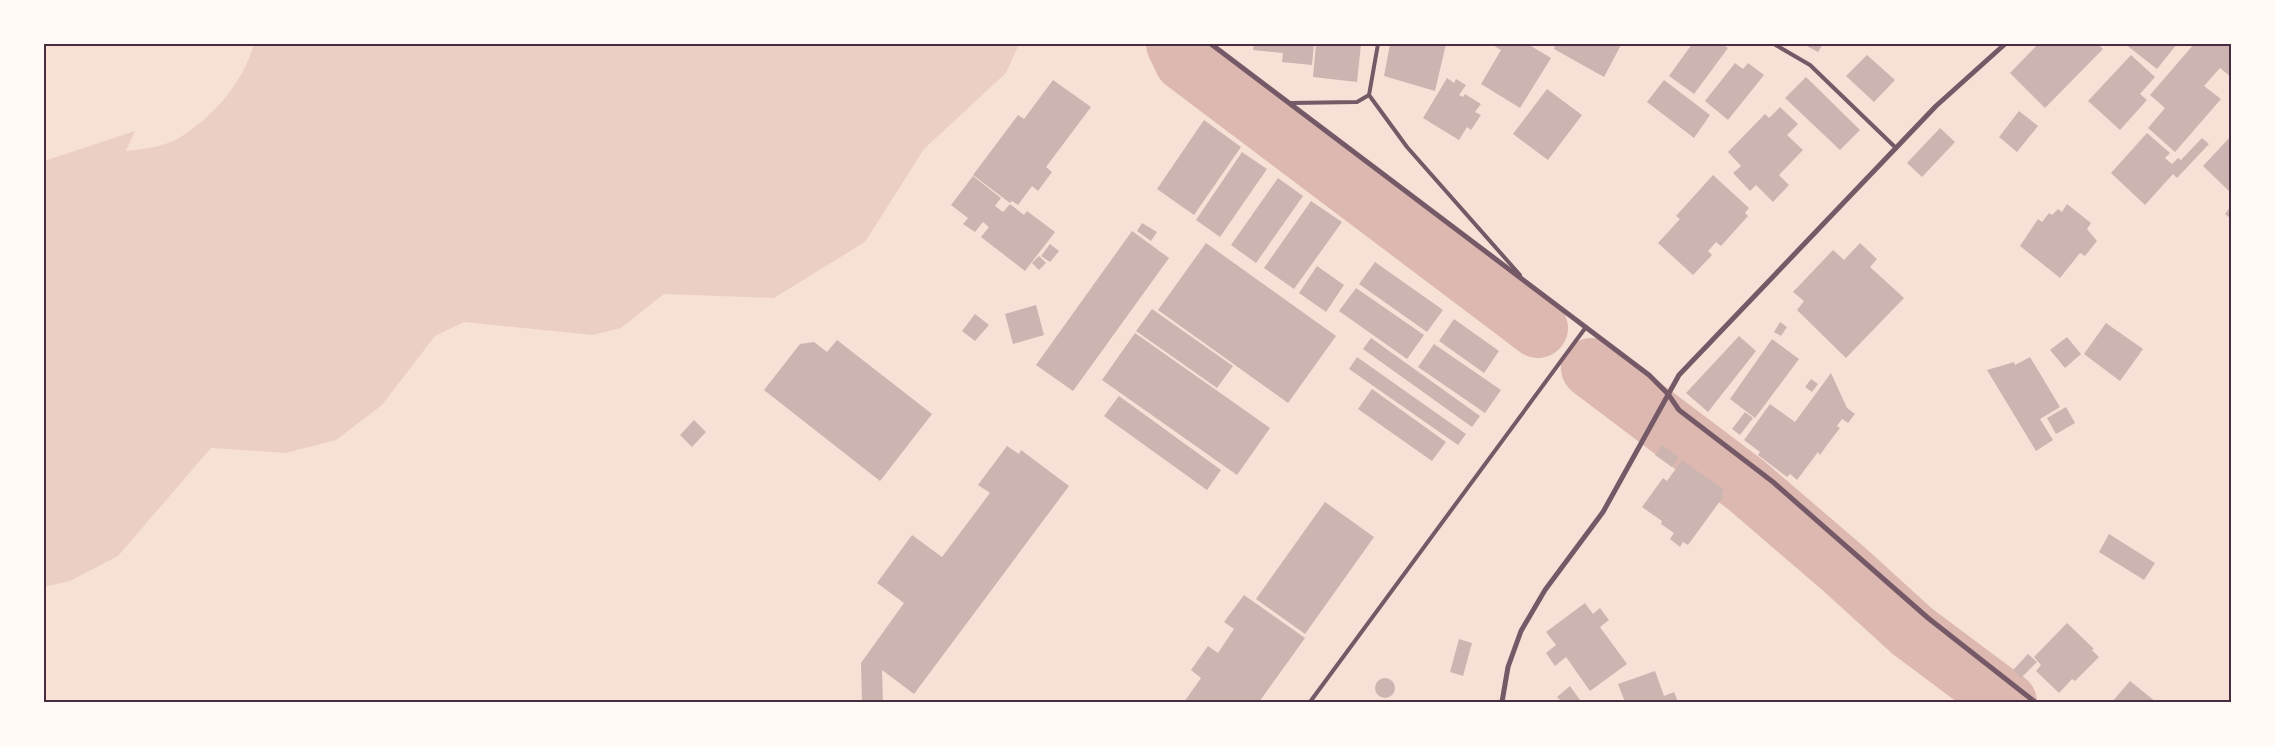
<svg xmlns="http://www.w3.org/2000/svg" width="2275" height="746" viewBox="0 0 2275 746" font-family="Lato,sans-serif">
  <rect width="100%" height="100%" fill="#f7e1d7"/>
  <path fill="#ebcfc5" d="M254,44H1019L1006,73L924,149L865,242L774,298L664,294L621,328L593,335L464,322L435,336L382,405L336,440L286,453L211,448L118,556L70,581L44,587V161L135,131L126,151C143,149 164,147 179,138C213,117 243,83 254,44Z"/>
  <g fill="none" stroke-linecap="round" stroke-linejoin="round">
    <g stroke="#dcb8b0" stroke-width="60">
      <path d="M1176,44L1184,61L1538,328"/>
      <path d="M1591,368L1746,485L1845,570L1912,631L2007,702"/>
    </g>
  </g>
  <g fill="#ccb4b1">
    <path d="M1254,44H1314L1312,65L1282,62L1283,53L1253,50Z"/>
    <path d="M1316,44H1361L1357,82L1313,77Z"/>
    <path d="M1390,44H1446L1435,91L1384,76Z"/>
    <path d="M1491,44H1532L1531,46L1551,58L1520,108L1481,84L1501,50Z"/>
    <path d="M1550,44H1619L1621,45L1604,77L1554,49L1555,47Z"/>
    <path d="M1692,44H1722L1728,48L1694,94L1669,76Z"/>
    <path d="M1803,44H1823L1818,52Z"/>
    <path d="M2038,44H2098L2103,49L2045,108L2010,73Z"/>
    <path d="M2125,44H2177L2157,69Z"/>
    <path d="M2194,44H2229L2231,46V77L2220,68L2204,86L2221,99L2175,152L2148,128L2165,108L2150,95Z"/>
    <path d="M1867,55L1895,80L1874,102L1846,76Z"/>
    <path d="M2131,55L2155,77L2140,94L2147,100L2120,130L2088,101Z"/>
    <path d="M1735,63L1743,69L1748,63L1764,75L1728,120L1705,101Z"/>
    <path d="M1806,77L1860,130L1840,150L1785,98Z"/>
    <path d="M1447,78L1454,83L1456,79L1466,85L1459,95L1463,97L1465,94L1481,104L1475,112L1481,115L1471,130L1467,127L1459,140L1423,118Z"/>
    <path d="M1053,80L1091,107L1046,167L1052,172L1038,191L1032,186L1018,205L1012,201L1010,203L973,175L1018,115L1024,119Z"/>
    <path d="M1664,80L1710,115L1694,138L1647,102Z"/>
    <path d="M1547,89L1582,115L1548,160L1513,134Z"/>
    <path d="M1780,107L1798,124L1787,135L1803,150L1779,175L1789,185L1773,202L1756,185L1750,191L1733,173L1741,166L1728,152L1765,114L1769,118Z"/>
    <path d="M2019,111L2038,126L2017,152L1999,137Z"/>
    <path d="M1204,120L1241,147L1194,215L1157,189Z"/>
    <path d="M1940,128L1955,142L1922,177L1907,163Z"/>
    <path d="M2147,133L2170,153L2165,158L2172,164L2178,158L2181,160L2202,138L2209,144L2177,178L2173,174L2145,205L2111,173Z"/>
    <path d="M2231,136V193L2203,166Z"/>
    <path d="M1242,152L1267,169L1220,237L1196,220Z"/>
    <path d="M1713,175L1749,208L1745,213L1748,216L1721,246L1716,242L1708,251L1712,255L1693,275L1658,243L1680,219L1676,216Z"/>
    <path d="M973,176L1001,198L995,206L1003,212L1010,204L1024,215L1027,211L1055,232L1025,271L981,237L989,227L983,222L975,232L963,224L968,218L951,205Z"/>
    <path d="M1278,178L1303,196L1256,263L1231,245Z"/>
    <path d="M1311,201L1342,222L1294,289L1264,268Z"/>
    <path d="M2067,204L2091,223L2087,229L2097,241L2085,256L2080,253L2060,278L2020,246L2038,219L2042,222L2049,213L2052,215L2058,209L2062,212Z"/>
    <path d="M2231,206V219L2225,214Z"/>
    <path d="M1142,223L1157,232L1151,241L1137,231Z"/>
    <path d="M1132,231L1169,258L1073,391L1036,365Z"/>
    <path d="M1206,243L1336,336L1288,403L1158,310Z"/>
    <path d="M1860,243L1877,259L1870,267L1904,298L1846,358L1797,310L1804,301L1793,292L1833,250L1844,260Z"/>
    <path d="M1050,244L1059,251L1050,262L1041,256Z"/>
    <path d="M1039,256L1046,263L1039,270L1032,263Z"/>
    <path d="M1375,262L1443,310L1427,332L1359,284Z"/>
    <path d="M1317,266L1344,285L1326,312L1299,293Z"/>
    <path d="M1356,288L1424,335L1407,359L1339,311Z"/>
    <path d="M1036,305L1044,335L1013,344L1005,314Z"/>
    <path d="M1152,309L1233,366L1217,388L1136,331Z"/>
    <path d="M975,314L989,325L975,341L962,331Z"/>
    <path d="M1454,319L1499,351L1484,373L1439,341Z"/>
    <path d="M1780,322L1787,327L1781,336L1774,332Z"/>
    <path d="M2106,323L2143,349L2120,381L2084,354Z"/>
    <path d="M1135,333L1270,428L1237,475L1102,380Z"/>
    <path d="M1739,336L1756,351L1708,412L1686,393Z"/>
    <path d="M2067,337L2081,354L2065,368L2050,350Z"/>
    <path d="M1371,338L1480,416L1472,427L1363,349Z"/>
    <path d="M1772,339L1799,359L1755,418L1730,399Z"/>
    <path d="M837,340L932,414L880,481L764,390L800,344L814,342L827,352Z"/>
    <path d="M1434,344L1501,390L1485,413L1418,367Z"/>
    <path d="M1357,357L1466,434L1458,445L1349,369Z"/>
    <path d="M2030,357L2060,407L2040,419L2053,440L2036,451L1987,370L2014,362L2015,365Z"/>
    <path d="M1831,373L1847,408L1855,414L1848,423L1842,419L1837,426L1840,428L1827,445L1820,455L1818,452L1797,480L1790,474L1787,477L1758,455L1760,452L1744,440L1770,404L1795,422Z"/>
    <path d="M1811,379L1818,384L1812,392L1805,387Z"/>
    <path d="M1372,389L1446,442L1432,461L1358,409Z"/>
    <path d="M1119,396L1221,470L1207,490L1104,416Z"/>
    <path d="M2066,407L2075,423L2056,434L2047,418Z"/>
    <path d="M1745,412L1753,418L1740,435L1732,429Z"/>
    <path d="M694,420L706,432L692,447L680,435Z"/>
    <path d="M1662,445L1679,457L1672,467L1655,455Z"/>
    <path d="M1007,446L1019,454L1021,450L1069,486L914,694L882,670L883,702H862L861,663L904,603L877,583L912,535L942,557L990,493L978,485Z"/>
    <path d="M1682,460L1724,490L1721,495L1723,497L1688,545L1683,542L1680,547L1670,539L1674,533L1661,524L1662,521L1642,507L1663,478L1667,481Z"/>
    <path d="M1325,502L1374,537L1305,634L1256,599Z"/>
    <path d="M2109,534L2155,563L2144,580L2099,552Z"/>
    <path d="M1244,595L1305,638L1259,702H1184L1201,678L1191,670L1208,646L1218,653L1234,629L1224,622Z"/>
    <path d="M1585,603L1593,614L1600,608L1609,620L1600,627L1627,664L1590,691L1566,657L1555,666L1546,653L1556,645L1546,632Z"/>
    <path d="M2067,623L2094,649L2092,650L2099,657L2075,681L2072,679L2059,693L2036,671L2041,665L2034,657Z"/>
    <path d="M1459,639L1472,643L1463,676L1450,672Z"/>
    <path d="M2028,654L2037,662L2021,678L2013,670Z"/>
    <path d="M1655,671L1664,696L1674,692L1678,702H1625L1618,684Z"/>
    <circle cx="1385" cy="688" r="10"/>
    <path d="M2130,681L2156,702H2112Z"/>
    <path d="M1570,686L1580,700L1577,702H1562L1557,697Z"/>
  </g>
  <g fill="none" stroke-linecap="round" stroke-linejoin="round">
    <g stroke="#755966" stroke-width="4">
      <path d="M1378,44L1369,95L1407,147L1520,275"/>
      <path d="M1774,44L1810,65L1896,148"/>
      <path d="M1291,103L1357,102L1369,95"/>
      <path d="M1310,702L1586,327"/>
    </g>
    <g stroke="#755966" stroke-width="5">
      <path d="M1211,44L1649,375L1668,394L1679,410L1773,482L1928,618L2035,702"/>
      <path d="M1502,702L1508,667L1521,631L1545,590L1603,512L1679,375L1936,106L2005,44"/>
    </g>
  </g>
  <rect width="2275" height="746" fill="none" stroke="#fffaf5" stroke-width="90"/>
  <rect x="45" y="45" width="2185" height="656" fill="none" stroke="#4a2c40" stroke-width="2"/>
</svg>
